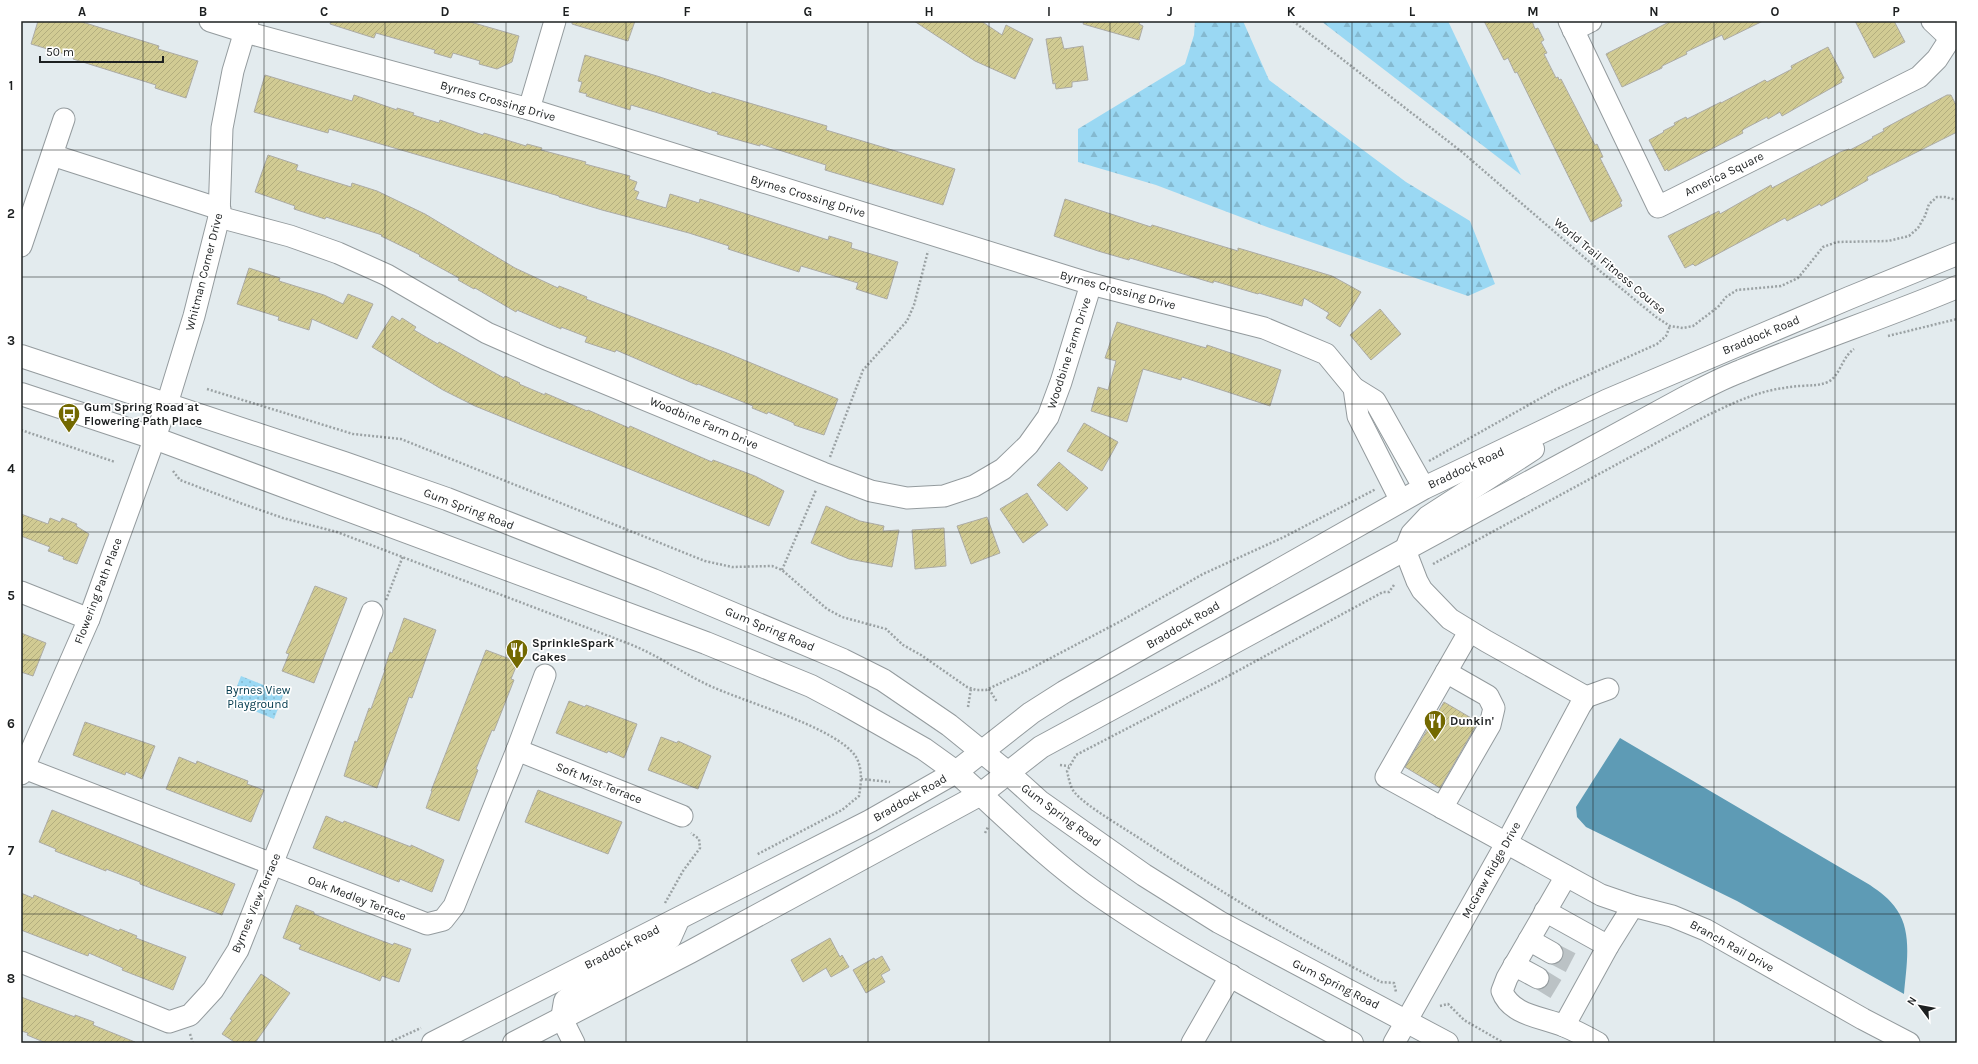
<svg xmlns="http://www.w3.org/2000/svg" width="1978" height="1064" viewBox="0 0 1978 1064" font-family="Karla,sans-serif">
  <defs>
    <pattern id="forest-firs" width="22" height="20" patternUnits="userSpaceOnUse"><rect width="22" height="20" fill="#9ad8f3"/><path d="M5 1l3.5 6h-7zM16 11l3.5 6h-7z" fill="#84b9d0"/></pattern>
    <pattern id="park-dots" width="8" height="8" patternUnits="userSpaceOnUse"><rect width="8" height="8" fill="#9ad8f3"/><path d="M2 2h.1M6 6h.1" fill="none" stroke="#84b9d0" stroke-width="1.8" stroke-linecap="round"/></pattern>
    <pattern id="building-hatch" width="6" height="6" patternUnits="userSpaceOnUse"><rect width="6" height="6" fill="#d1cb93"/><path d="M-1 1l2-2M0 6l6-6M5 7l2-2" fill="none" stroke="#b3ae7e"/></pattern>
  </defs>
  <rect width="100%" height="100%" fill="#e3ebee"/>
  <g fill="url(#forest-firs)">
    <path d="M1195,21H1243L1269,80L1406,182L1470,221L1495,284L1468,296L1267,227L1156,185L1078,162V129L1185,64L1194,35Z"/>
    <path d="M1321,21H1448L1521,175Z"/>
  </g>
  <path fill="url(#park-dots)" d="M241,676L284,693L274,719L231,701Z"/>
  <path fill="#5e9bb5" d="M1620,738L1870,885C1880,892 1890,899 1897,910C1913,933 1906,968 1904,994L1737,901L1586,827L1577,817L1576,807Z"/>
  <g fill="url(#building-hatch)" stroke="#acaba5">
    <path d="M38,21H79L159,46L158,49L198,61L186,98L155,88L156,85L73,59L74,57L31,44Z"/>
    <path d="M331,21H467L519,36L512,62L497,69L479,64L480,61L453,53L451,58L434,53L435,50L376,33L374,38L330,24Z"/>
    <path d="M572,21H635L628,41L572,24Z"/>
    <path d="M914,21H981L1002,35L1006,25L1033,39L1015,79L975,61Z"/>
    <path d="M1084,21H1140L1139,24L1143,26L1139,40L1083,24Z"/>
    <path d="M1484,21H1532L1535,29L1538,28L1544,40L1541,42L1547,53L1544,54L1556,78L1558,77L1559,80L1561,79L1595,145L1597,144L1603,157L1600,158L1622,201L1620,202L1622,206L1591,222L1517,72L1515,73L1508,58L1504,60Z"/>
    <path d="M1671,21H1763L1724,40L1722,35L1686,52L1687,54L1662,66V68L1622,87L1606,54Z"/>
    <path d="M1855,21H1894L1905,42L1874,58Z"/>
    <path d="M1061,37L1064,49L1083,46L1088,80L1072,82V87L1056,89L1055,83L1053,84L1046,39Z"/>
    <path d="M1828,47L1844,78L1841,80L1842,82L1782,116L1780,112L1768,119L1767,117L1744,129L1742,131L1743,133L1668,171L1667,169L1665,171L1649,140L1664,132L1663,131L1675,125L1674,123L1686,117L1687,119L1721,102V103L1765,80L1767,82L1792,69L1791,66Z"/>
    <path d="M585,55L657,76L711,94L712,92L827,126L826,130L955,169L943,205L825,170L826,165L760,144V146L717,134L718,132L655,112L631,105L630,110L586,96L587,94L579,92L582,82L578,81Z"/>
    <path d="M265,75L352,101L354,95L397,110V108L414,113L413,115L439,123L440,120L483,135L484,133L526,146L527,144L542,148L541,150L586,162L585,164L630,176L629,179L637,182L634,190L639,192L636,199L666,208L670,194L699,203L700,199L828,240L829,236L852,243L851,248L898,262L887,299L856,289L858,283L801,266L799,272L728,249L729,246L689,233L602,210L559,197V196L329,129L328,133L254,112Z"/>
    <path d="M1947,95H1951L1957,107V132L1867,177L1868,180L1821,206L1820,204L1787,221L1785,218L1695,266L1693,264L1685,268L1668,236L1719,211L1720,214L1771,185L1772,188L1840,152L1849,149L1850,150L1873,138L1872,137L1884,131L1883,129Z"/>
    <path d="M268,155L298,165L296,170L351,187L352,183L377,191L425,214L515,268L558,288L559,286L587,297L586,299L727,353L838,399L824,435L794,425V423L768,412L767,414L752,408L753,406L698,384L697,385L616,350L615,352L585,342L587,337L561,327V329L517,310L516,312L475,288L474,289L458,280L459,278L419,256L420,255L381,236L382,235L326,217L325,219L294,209L295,206L255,192Z"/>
    <path d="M1065,199L1151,227L1152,225L1238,251V248L1332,276L1361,292L1340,327L1326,318L1329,313L1304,298L1302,306L1259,293L1258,294L1214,281L1213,283L1130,258L1129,260L1098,251L1054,236Z"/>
    <path d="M249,268L280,278L279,281L324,295L343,304L348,294L373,304L357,339L312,319L309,330L278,320L279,317L237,304Z"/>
    <path d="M1380,309L1401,334L1371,360L1350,335Z"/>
    <path d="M392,316L400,321L402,318L416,327L414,330L438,344L439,342L504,378L505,376L520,383L519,384L545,395V393L587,411L588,410L629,428L630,426L712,462L713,460L755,476L784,491L769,526L475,406L443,390L372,347Z"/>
    <path d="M1117,322L1206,348L1207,345L1281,370L1270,406L1182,377L1181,380L1143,369L1127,422L1091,411L1098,387L1108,390L1116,361L1105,358Z"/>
    <path d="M1084,423L1118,442L1102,471L1067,451Z"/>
    <path d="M1059,462L1088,488L1067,511L1037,485Z"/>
    <path d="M1027,493L1048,525L1023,543L1000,509Z"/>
    <path d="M826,506L860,521L884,526L883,531L899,530L892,567L849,559L811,543Z"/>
    <path d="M21,514L48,524L50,518L60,522L62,518L77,524L76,526L89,534L77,564L63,559L64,557L48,551L50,547L21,536Z"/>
    <path d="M987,517L1000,553L971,564L957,526Z"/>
    <path d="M944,528L946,566L915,569L912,530Z"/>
    <path d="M315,586L347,598L314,683L282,671L289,654L286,653Z"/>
    <path d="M404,618L436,630L412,698L409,697L377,788L344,776L355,741L357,742L369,708L371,709L385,670H384L390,652L392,653Z"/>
    <path d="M21,633L46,643L33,676L21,672Z"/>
    <path d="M486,650L518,662L511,679L514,680L494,731L492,730L476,769L478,770L459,821L426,808L432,791H431Z"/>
    <path d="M569,701L585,707L586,705L637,724L624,758L608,751L607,753L556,733Z"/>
    <path d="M1444,702L1478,722L1440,788L1405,767Z"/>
    <path d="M85,722L155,746L142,779L126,772L125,775L73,755Z"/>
    <path d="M661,737L677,743L678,741L711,756L698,789L648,770Z"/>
    <path d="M179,757L196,764L197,761L214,768L248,781L247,784L264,790L251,822L166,789Z"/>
    <path d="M538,790L622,822L608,854L525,822Z"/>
    <path d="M52,810L235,884L222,915L140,884V882L106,869V871L55,851L56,849L39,842Z"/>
    <path d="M326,816L343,823L344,821L411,847V845L444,860L432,892L400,879L399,882L313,848Z"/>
    <path d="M21,893L33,898L34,895L119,931L120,929L137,936L136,938L186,957L173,990L122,970L123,968L89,953L88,956L21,930Z"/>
    <path d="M296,905L314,912V914L356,931L393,945L394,943L411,949L399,982L382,976L380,981L364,974L299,949L301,945L283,938Z"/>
    <path d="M830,938L840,957L842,955L849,967L831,977L826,968L803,982L791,960Z"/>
    <path d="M882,956L890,970L881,975L885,982L866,993L853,970L874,958L875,960Z"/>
    <path d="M261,974L290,993L255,1043H236L222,1034L232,1020L230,1019Z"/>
    <path d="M21,997L75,1017V1015L94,1022L93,1025L135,1042V1043H46L27,1035L28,1033L21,1031Z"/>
  </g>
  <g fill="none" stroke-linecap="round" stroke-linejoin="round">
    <g stroke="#bbc2c5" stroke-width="21" stroke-dasharray="21 10" stroke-linecap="butt">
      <path d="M1552,953L1577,966"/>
      <path d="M1538,978L1561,992"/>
    </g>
    <g stroke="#949b9e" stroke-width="23">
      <g id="minor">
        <path d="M210,21L245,32L529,109L1091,284L1264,328L1326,354L1354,388L1375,401L1424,488"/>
        <path d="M1569,21L1658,207L1919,77L1937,59L1957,28"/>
        <path d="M1932,21L1950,38"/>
        <path d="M1573,30L1591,21"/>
        <path d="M529,109L555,21"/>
        <path d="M52,155L220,209"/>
        <path d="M219,217L290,236L338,253L387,275L487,333L544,358L823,473L871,491L907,498L944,496L974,486L1003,469L1028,445L1048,417L1061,382L1091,284"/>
        <path d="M21,246L64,119"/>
        <path d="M1354,388L1358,416L1401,501"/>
        <path d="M1405,550L1417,581L1422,590L1450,619L1486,641L1586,697"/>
        <path d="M21,592L89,619"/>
        <path d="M1469,632L1386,777L1601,895L1633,906L1672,916L1706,930L1863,1019L1909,1043"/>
        <path d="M517,750L682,816"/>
        <path d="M24,768L427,924L443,920L454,906L517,750L545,675"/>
        <path d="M21,774L89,619L167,404L194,316L219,217L222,128L233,71L248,21"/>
        <path d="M1442,808L1490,725L1494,708L1488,696L1446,672"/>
        <path d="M1566,876L1507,978L1502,991C1511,1016 1543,1017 1564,1026C1576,1031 1587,1037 1598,1043"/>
        <path d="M1545,911L1608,946"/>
        <path d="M1529,940L1552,953"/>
        <path d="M21,962L169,1022L190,1015L213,990L238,950L372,612"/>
        <path d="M1514,965L1538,978"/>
        <path d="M562,1019L574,1043"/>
        <path d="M1564,1026L1608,946L1633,906"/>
        <path d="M1192,1043L1231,975"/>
        <path d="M1394,1043L1506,844L1580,706L1586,697L1608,689"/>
      </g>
    </g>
    <g stroke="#949b9e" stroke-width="24">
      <g id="major">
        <path d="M21,356L344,463L447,499L653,580L843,660L883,680L949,725L1007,772L1039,801L1144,875L1219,922L1447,1043"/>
        <path d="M21,394L154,438L706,643L811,686L843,703L924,749L956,772C1001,812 1044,856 1093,891C1175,949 1265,995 1352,1043"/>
        <path d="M1408,544L1412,534L1428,517L1533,449"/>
        <path d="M562,1019L565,1001L576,992L660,946L670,938L678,920"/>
        <path d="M433,1043L870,821L956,772L1031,713L1064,692L1424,488L1606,401L1849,298L1957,254"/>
        <path d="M514,1043L690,952L981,794L1041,747L1686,397C1704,388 1722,378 1741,371C1812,341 1886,317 1957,287"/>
      </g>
    </g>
    <g stroke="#9ba2a4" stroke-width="2.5" stroke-dasharray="2 2" stroke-linecap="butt">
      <path d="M1293,21L1462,152L1600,271L1656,317L1670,326L1683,328L1693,326L1718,307L1726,297L1737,290L1781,286L1798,278L1823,247L1837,242L1888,241L1909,236L1918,228L1925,216L1929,204L1937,197H1945L1957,200"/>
      <path d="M1888,336L1957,319"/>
      <path d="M207,389L353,434L401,439L705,561L732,567L772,566L782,570L827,609L842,617L886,629L903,645L921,655L967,687L976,690H986L1028,670L1121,621L1203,574L1284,537L1376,489"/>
      <path d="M21,430L115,462"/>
      <path d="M830,457L863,370L907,321L914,305L928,251"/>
      <path d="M1429,461L1557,389L1657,344L1666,336L1670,326"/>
      <path d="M173,471L180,480L243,504L283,518L337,532L627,643C656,654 679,671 706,684C740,701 837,727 856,757C863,769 861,784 859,796L842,810L756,855"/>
      <path d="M1433,564L1706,416C1729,405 1751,394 1777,389C1785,388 1793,386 1801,386C1811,385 1818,386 1828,382C1840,376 1842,357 1854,349"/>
      <path d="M782,570L816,490"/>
      <path d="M1394,585L1389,592H1383L1232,674L1076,755L1067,771C1069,779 1070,787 1075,793C1090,809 1126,829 1145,842C1221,892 1300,940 1381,982L1394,983L1396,992"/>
      <path d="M386,600L403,556"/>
      <path d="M989,689L997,702"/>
      <path d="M968,707L971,688"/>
      <path d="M1060,765L1069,766"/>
      <path d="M861,779L890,782"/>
      <path d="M985,833L988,827"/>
      <path d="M665,903L683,871L700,848L699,839L691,833"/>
      <path d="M1440,1006L1448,1004L1464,1020L1504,1043"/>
      <path d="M190,1034L193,1043"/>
      <path d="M388,1043L421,1028"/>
    </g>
    <use href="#minor" stroke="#fff" stroke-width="21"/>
    <use href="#major" stroke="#fff" stroke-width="22"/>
  </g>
  <path fill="none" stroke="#1d2021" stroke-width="1" stroke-opacity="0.55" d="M143,21V1043M264,21V1043M385,21V1043M506,21V1043M626,21V1043M747,21V1043M868,21V1043M989,21V1043M1110,21V1043M1231,21V1043M1352,21V1043M1472,21V1043M1593,21V1043M1714,21V1043M1835,21V1043M21,150H1957M21,277H1957M21,404H1957M21,532H1957M21,660H1957M21,787H1957M21,914H1957"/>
  <defs>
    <g id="bus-pin" transform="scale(1.15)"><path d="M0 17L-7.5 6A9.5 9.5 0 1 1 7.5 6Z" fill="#736900" stroke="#fff"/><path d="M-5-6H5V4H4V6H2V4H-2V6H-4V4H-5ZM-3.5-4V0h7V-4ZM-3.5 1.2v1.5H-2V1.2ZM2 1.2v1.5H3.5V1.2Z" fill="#fff"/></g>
    <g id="restaurant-pin" transform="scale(1.15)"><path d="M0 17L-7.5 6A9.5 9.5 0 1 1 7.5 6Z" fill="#736900" stroke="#fff"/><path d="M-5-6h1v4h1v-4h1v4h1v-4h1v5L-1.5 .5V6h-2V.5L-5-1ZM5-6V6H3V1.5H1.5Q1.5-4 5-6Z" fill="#fff"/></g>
  </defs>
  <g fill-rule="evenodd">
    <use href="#bus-pin" x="69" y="414"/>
    <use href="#restaurant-pin" x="517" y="650"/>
    <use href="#restaurant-pin" x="1435" y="721"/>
  </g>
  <g text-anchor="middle" stroke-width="3.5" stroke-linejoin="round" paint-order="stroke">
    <g font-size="12" fill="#1d2021" stroke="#fff">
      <text transform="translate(498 101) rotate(16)" y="4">Byrnes Crossing Drive</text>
      <text transform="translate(1724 174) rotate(-26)" y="4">America Square</text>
      <text transform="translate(808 196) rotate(17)" y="4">Byrnes Crossing Drive</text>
      <text transform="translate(1610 266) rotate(40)" y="4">World Trail Fitness Course</text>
      <text transform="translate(204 272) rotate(-76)" y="4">Whitman Corner Drive</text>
      <text transform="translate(1118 290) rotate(15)" y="4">Byrnes Crossing Drive</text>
      <text transform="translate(1761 335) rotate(-23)" y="4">Braddock Road</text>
      <text transform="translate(1069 353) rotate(-72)" y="4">Woodbine Farm Drive</text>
      <text transform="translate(704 423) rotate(23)" y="4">Woodbine Farm Drive</text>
      <text transform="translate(1466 468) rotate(-25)" y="4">Braddock Road</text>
      <text transform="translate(469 509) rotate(21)" y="4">Gum Spring Road</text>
      <text transform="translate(98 591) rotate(-69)" y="4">Flowering Path Place</text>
      <text transform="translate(1183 625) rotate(-30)" y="4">Braddock Road</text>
      <text transform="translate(770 629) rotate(23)" y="4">Gum Spring Road</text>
      <text transform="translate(599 783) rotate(22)" y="4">Soft Mist Terrace</text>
      <text transform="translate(910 798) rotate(-30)" y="4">Braddock Road</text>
      <text transform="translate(1061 815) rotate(37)" y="4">Gum Spring Road</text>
      <text transform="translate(1491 870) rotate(-61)" y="4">McGraw Ridge Drive</text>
      <text transform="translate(357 898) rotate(21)" y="4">Oak Medley Terrace</text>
      <text transform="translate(256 903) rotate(-67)" y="4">Byrnes View Terrace</text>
      <text transform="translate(1732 946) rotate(29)" y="4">Branch Rail Drive</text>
      <text transform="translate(622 947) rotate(-27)" y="4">Braddock Road</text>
      <text transform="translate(1336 984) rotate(27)" y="4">Gum Spring Road</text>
    </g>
    <g font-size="12" font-weight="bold" fill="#1d2021" stroke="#fff" text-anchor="start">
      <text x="84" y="411">Gum Spring Road at<tspan x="84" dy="14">Flowering Path Place</tspan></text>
      <text x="532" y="647">SprinkleSpark<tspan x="532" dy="14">Cakes</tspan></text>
      <text x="1450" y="725">Dunkin'</text>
    </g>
    <g font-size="12" fill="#00394c" stroke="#fff">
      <text x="258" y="694">Byrnes View<tspan x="258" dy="14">Playground</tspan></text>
    </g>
  </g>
  <rect width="1978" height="1064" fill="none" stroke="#ffffff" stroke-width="44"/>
  <g transform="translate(1920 1006) rotate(302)" stroke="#ffffff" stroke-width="3" paint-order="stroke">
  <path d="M0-3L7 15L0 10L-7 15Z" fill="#1d2021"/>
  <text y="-6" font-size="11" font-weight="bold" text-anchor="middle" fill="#1d2021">N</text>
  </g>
  <path d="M40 56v6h123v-6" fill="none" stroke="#1d2021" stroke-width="2"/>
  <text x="46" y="56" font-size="12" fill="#1d2021" stroke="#ffffff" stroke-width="3" paint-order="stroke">50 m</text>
  <rect x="22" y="22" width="1934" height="1020" fill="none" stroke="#1d2021" stroke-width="1.5"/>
  <g font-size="13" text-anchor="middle" font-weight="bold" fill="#1d2021">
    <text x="82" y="16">A</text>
    <text x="203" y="16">B</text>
    <text x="324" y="16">C</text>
    <text x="445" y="16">D</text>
    <text x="566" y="16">E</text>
    <text x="687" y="16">F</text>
    <text x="808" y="16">G</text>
    <text x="929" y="16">H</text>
    <text x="1049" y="16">I</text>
    <text x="1170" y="16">J</text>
    <text x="1291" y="16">K</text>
    <text x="1412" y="16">L</text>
    <text x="1533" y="16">M</text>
    <text x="1654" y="16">N</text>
    <text x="1775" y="16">O</text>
    <text x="1896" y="16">P</text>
    <text x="11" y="90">1</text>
    <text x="11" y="218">2</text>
    <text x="11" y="345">3</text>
    <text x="11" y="473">4</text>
    <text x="11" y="600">5</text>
    <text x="11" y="728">6</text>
    <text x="11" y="855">7</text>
    <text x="11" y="983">8</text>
  </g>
</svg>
